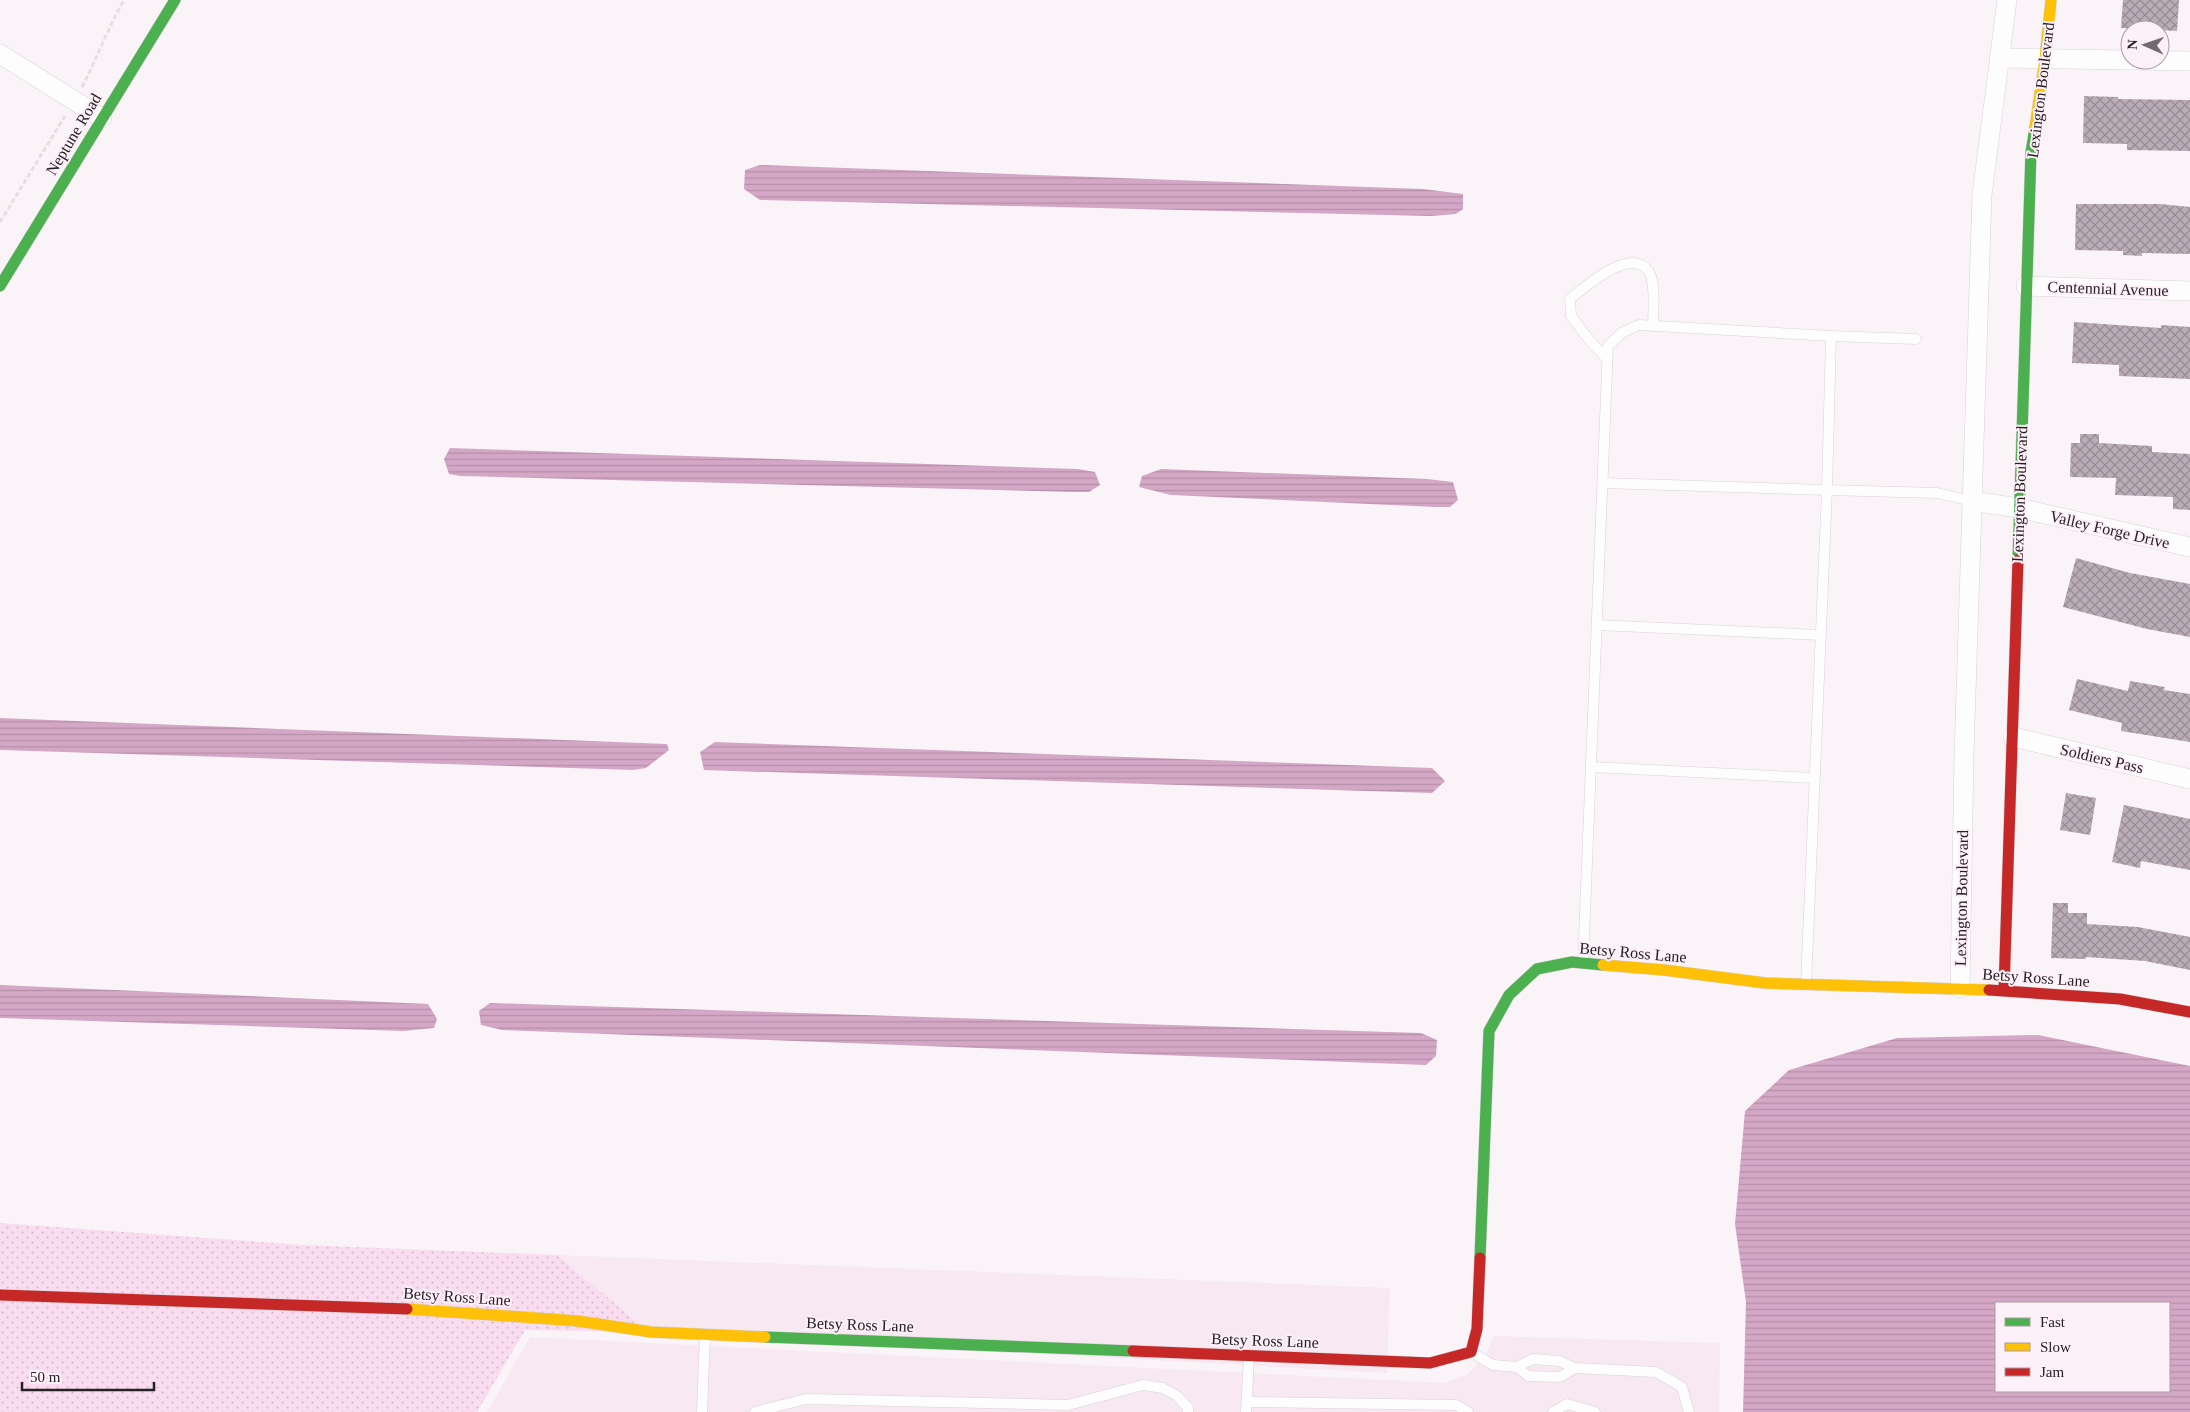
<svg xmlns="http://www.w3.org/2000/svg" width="2190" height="1412" viewBox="0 0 2190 1412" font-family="Georgia,serif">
  <defs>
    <pattern id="grass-dots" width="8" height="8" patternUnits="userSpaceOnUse" patternTransform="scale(1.25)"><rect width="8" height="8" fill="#fadcf0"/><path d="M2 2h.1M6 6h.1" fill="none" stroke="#d6bcce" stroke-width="1.8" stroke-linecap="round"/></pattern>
    <pattern id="water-rules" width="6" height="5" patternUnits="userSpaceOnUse" patternTransform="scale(1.25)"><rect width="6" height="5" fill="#d4a7c6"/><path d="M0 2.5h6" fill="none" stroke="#b68faa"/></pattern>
    <pattern id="building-cross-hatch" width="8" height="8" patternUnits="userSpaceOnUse" patternTransform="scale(1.25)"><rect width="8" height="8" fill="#baacb6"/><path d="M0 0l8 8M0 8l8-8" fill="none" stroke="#978c94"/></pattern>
  </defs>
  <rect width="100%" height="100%" fill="#faf4f8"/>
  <g fill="#f7e8f2">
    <path d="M557,1255L1390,1288L1387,1373L649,1332Z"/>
    <path d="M1494,1336L1720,1343L1719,1412H487L530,1337L1445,1383L1468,1374L1486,1355Z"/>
  </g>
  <path fill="url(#grass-dots)" d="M0,1223L303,1245L557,1255L649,1332L525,1330L477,1412H0Z"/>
  <g fill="url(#water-rules)" fill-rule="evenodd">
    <path d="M760,165L1423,189L1463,194V209L1456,214L1431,216L760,200L744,189L745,170Z"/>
    <path d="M450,448L1078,469L1095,472L1100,485L1089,492H1071L460,476L449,474L444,459Z"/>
    <path d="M1161,469L1427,479L1453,482L1458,500L1450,507H1435L1171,495L1139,487L1142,476Z"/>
    <path d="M0,718L667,744L669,750L646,768L633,770L0,750Z"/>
    <path d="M715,742L1432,768L1445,781L1432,793L704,770L700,752Z"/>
    <path d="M0,985L428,1004L437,1019L434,1028L403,1031L0,1018Z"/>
    <path d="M490,1003L1421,1033L1437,1040L1436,1056L1426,1065L502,1030L481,1025L479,1011Z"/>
    <path d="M2038,1035L2190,1066V1412H1743L1746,1302L1735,1224L1745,1111L1789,1070L1897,1038ZM1996,1303H2169V1391H1996Z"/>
  </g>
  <g fill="url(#building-cross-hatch)">
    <path d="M2123,0H2179L2177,31L2121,28Z"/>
    <path d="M2084,96L2118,97V99L2190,100V151L2127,150V144L2083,143Z"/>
    <path d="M2076,204H2160L2190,207V254L2142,253V256L2123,255V251L2075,250Z"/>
    <path d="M2074,322L2161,328V325L2190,327V379L2119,376V365L2072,363Z"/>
    <path d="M2080,434H2099V443L2152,446V452L2190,454V510L2173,509V497L2115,495L2116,478L2070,477L2071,443H2080Z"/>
    <path d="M2076,558L2130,573L2190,584V637L2147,629L2063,607Z"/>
    <path d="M2077,679L2128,691L2130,681L2165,687L2164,690L2190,694V742L2121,731L2122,723L2069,710Z"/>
    <path d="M2066,793L2096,798L2090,835L2060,830Z"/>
    <path d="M2124,805L2190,819V870L2141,861L2140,868L2112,862Z"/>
    <path d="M2053,903H2068V913H2087V924L2138,927L2190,937V970L2145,961L2086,957V959L2051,958Z"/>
  </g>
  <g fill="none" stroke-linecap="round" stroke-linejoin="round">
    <g stroke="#d7d2d5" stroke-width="11">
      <g id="lane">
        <path d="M1831,336L1916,339"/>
        <path d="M1607,359L1590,341L1571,316L1570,299C1585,287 1631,245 1649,272C1656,282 1653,313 1653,326"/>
        <path d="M1603,483L1827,490L1806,984"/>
        <path d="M1597,625L1820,635"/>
        <path d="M1591,767L1814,778"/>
        <path d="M1583,962L1608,346L1623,332L1639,325L1831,336L1827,490L1937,493L1972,501"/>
        <path d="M1471,1352L1493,1365L1517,1367L1533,1359L1559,1361L1575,1368L1656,1372L1682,1387L1689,1412"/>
        <path d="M1517,1367L1528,1376L1560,1377L1575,1368"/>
        <path d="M1247,1402L1456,1405L1468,1412"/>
        <path d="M702,1412L705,1335"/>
        <path d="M755,1412L806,1399L1068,1405L1143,1385L1163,1388L1177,1396L1188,1408V1412"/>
        <path d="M1246,1412L1249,1357"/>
        <path d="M1553,1412L1567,1404L1595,1412"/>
      </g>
    </g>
    <g stroke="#d7d2d5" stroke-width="20">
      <g id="street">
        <path d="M0,54L102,118"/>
        <path d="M1999,58L2190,61"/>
        <path d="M2026,286L2190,291"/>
        <path d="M1972,501L2019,508L2190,547"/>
        <path d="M2013,737L2190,779"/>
        <path d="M1960,988L1964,755L1982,195L2007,0"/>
      </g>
    </g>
    <g stroke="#d7d2d5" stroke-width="12">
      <g id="fast">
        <path d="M0,286L175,0"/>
        <path d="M2018,560L2031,152L2035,128"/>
        <path d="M1480,1258L1489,1031L1509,995L1537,969L1572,962L1603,965"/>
        <path d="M765,1337L1133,1351"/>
      </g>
    </g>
    <g stroke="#d7d2d5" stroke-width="12">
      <g id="slow">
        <path d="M2035,128L2045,59L2051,0"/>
        <path d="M1603,965L1664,970L1765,983L1989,990"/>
        <path d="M407,1309L578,1321L651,1332L765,1337"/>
      </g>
    </g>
    <g stroke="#d7d2d5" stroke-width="12">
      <g id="jam">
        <path d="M1989,990L2120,999L2190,1012"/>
        <path d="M2004,990L2018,560"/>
        <path d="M0,1295L407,1309"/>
        <path d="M1133,1351L1430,1363L1471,1352L1477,1329L1480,1258"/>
      </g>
    </g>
    <g stroke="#e3e0e2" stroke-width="3" stroke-dasharray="5 2.5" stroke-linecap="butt">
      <path d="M82,87C97,58 108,28 124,0"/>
      <path d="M0,222L65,116"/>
    </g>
    <use href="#lane" stroke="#fefdfe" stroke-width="10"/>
    <use href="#street" stroke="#fefdfe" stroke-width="19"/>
    <use href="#fast" stroke="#4caf50" stroke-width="11"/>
    <use href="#slow" stroke="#ffc107" stroke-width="11"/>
    <use href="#jam" stroke="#c62828" stroke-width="11"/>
  </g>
  <g text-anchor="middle" stroke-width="4" stroke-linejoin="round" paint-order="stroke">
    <g font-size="16" fill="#262125" stroke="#fef0f9">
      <text transform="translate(2040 90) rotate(-83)" y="6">Lexington Boulevard</text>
      <text transform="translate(73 134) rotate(-59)" y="6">Neptune Road</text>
      <text transform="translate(2108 288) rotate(2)" y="6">Centennial Avenue</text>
      <text transform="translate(2019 494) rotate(-88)" y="6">Lexington Boulevard</text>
      <text transform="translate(2110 529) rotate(13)" y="6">Valley Forge Drive</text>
      <text transform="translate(2102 758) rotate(13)" y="6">Soldiers Pass</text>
      <text transform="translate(1961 898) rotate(-89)" y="6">Lexington Boulevard</text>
      <text transform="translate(1633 952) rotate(5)" y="6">Betsy Ross Lane</text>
      <text transform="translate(2036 977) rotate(4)" y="6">Betsy Ross Lane</text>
      <text transform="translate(457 1296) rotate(4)" y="6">Betsy Ross Lane</text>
      <text transform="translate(860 1324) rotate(2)" y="6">Betsy Ross Lane</text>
      <text transform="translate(1265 1340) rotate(2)" y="6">Betsy Ross Lane</text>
    </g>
  </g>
  <rect x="1995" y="1302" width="175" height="90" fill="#fef0f9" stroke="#a89da4"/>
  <rect x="2005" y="1318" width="25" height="8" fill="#4caf50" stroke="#a89da4"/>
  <text x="2040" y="1327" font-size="15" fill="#262125">Fast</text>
  <rect x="2005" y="1343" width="25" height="8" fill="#ffc107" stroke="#a89da4"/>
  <text x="2040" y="1352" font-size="15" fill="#262125">Slow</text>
  <rect x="2005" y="1368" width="25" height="8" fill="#c62828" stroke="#a89da4"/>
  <text x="2040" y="1377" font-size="15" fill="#262125">Jam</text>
  <g transform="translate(2145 45) rotate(272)"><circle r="24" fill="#fef0f9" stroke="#a89da4"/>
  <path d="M0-4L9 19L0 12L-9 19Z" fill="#706b6f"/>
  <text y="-8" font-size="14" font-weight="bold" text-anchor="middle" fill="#262125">N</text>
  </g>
  <path d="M22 1382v8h132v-8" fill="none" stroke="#262125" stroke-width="2.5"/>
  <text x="30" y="1382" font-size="15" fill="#262125" stroke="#fef0f9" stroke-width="4" paint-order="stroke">50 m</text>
</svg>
